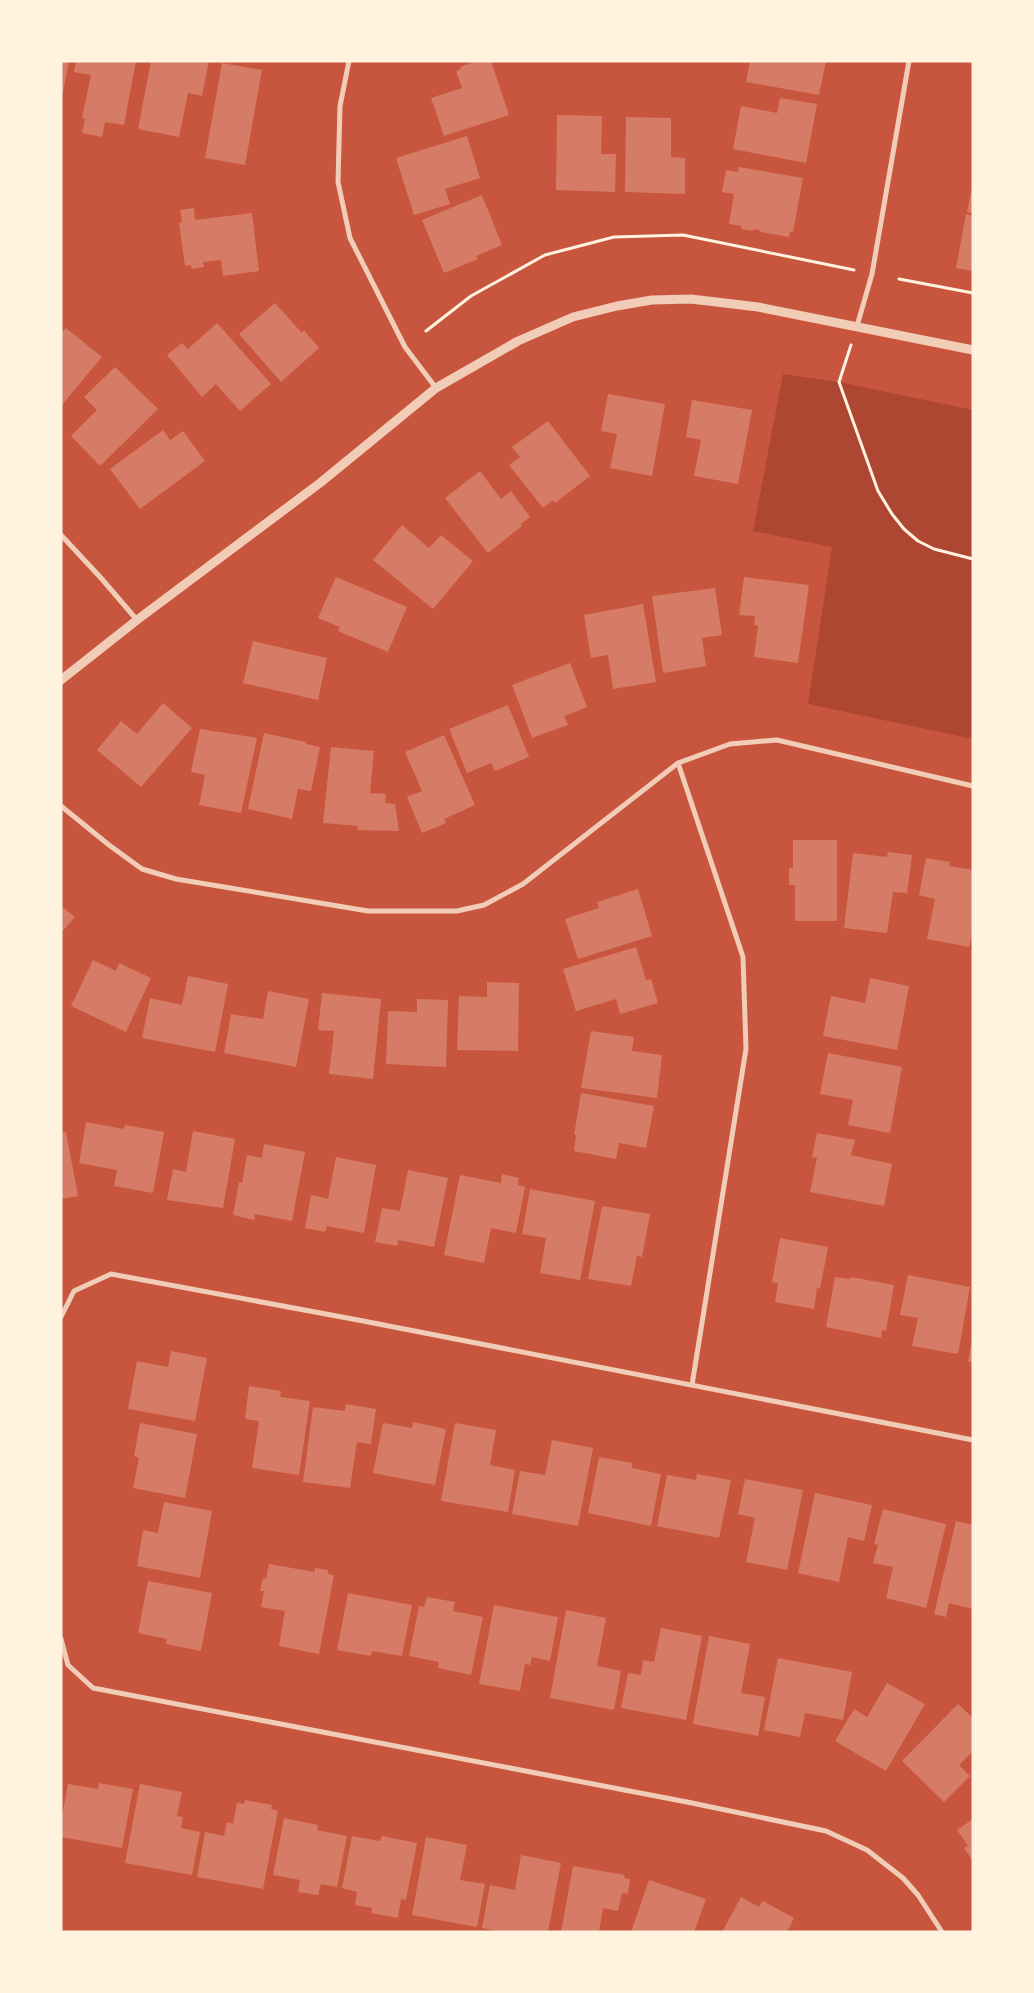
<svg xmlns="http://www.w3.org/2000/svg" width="1034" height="1993" viewBox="0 0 1034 1993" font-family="'PT Sans Narrow',sans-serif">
  <rect width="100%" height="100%" fill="#c8553d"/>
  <path fill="#ae4732" d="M783,374L839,382L973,410V739L808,704L832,547L753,531Z"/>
  <g fill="#d67c66">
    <path d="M61,61H69L62,97H61Z"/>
    <path d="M76,61H136L124,125L105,122L102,137L82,133L85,119L82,118L91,75L74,72Z"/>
    <path d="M151,61H209L202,96L188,93L179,137L138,129Z"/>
    <path d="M478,61H491L509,115L444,136L431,98L462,88L456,71L461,69L460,67Z"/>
    <path d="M750,61H826L819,95L746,82Z"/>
    <path d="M222,63L262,70L245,165L205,158Z"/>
    <path d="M780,98L817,104L806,163L733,149L741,106L777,113Z"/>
    <path d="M557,115L602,116L601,154H616L615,192L556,190Z"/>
    <path d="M626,117L671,118V157L685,158V194L625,192Z"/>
    <path d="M467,136L480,178L445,189L450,204L414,215L396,158Z"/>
    <path d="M739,167L803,178L793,232H790L789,237L760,232L761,230L754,229L753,231L741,229L742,226L729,224L734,194L722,192L726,170L738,172Z"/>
    <path d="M972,187H973V213L967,212Z"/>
    <path d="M482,195L502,245L476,256L478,259L444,273L422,220Z"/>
    <path d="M194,208L195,220L252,213L259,271L223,276L221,260L203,262L204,267L192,269L191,265L185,266L179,223L182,222L180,210Z"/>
    <path d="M966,214L973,216V271L956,268Z"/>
    <path d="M275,303L302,333L304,330L319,348L281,382L239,334Z"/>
    <path d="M217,323L271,384L240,411L216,384L202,397L167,355L182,343L188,349Z"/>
    <path d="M66,328L102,357L61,406V333Z"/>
    <path d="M115,367L158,409L100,466L71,436L97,410L84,397Z"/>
    <path d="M608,394L665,404L652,476L610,468L617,434L601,431Z"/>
    <path d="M692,400L752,410L738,484L694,476L701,440L686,437Z"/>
    <path d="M548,421L590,476L555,503L553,500L543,508L509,465L520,457L512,447Z"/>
    <path d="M163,430L170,440L183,431L205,461L140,509L110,469Z"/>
    <path d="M480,471L501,499L511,491L530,517L521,524L522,526L488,553L445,498Z"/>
    <path d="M402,525L429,548L441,535L473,561L433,609L373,560Z"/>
    <path d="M336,577L407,607L388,652L338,631L340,627L318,618Z"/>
    <path d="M744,577L809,585L798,663L754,657L758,626L754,625L755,616L739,615Z"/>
    <path d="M715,588L722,635L702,638L706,666L663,673L652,596Z"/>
    <path d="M643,604L656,682L613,689L608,655L591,658L584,615Z"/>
    <path d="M253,641L327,658L318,700L243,683Z"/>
    <path d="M570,663L587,707L564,716L568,725L532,738L512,685Z"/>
    <path d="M163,703L192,728L141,787L97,750L121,721L137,734Z"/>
    <path d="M508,705L529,757L495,771L491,763L467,773L449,729Z"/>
    <path d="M200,729L257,738L241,813L199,805L205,775L191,772Z"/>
    <path d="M264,733L306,742V744L320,747L311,791L298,789L292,819L248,809Z"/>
    <path d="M444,735L475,805L444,819L446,823L422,833L407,797L422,791L405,752Z"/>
    <path d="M331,747L374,751L370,793L386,794L385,803L395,804L399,831L357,830L358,826L323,823Z"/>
    <path d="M793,840H837V921H795V885H789V868H793Z"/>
    <path d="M888,852L912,855L907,893L893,892L887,933L844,928L853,853L887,857Z"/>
    <path d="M926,858L950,862L949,866L973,870V929L969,947L927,939L935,899L919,895Z"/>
    <path d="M638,889L652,936L578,959L565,919L599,908L597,902Z"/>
    <path d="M61,906L75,917L61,933Z"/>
    <path d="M636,947L646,980L651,979L658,1003L620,1014L616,999L576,1011L563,969Z"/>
    <path d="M93,960L116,971L119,963L151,978L126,1032L71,1006Z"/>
    <path d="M188,976L228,984L215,1052L142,1038L150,998L182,1005Z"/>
    <path d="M870,978L909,986L897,1050L823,1036L831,996L865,1003Z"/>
    <path d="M487,982L519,983L518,1051L457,1050L459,996L487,997Z"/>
    <path d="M268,991L309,999L296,1067L224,1053L231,1014L263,1019Z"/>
    <path d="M322,993L381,999L373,1079L329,1074L334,1031L318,1030Z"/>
    <path d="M417,999L448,1000L446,1067L386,1064L388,1011L417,1012Z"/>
    <path d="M591,1031L634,1037L632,1051L662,1055L657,1098L581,1088Z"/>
    <path d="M828,1053L902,1067L890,1133L848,1125L853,1100L820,1094Z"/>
    <path d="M581,1093L654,1106L646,1148L619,1143L616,1159L574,1151L576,1135H574Z"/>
    <path d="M86,1122L124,1129L125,1125L164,1132L153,1193L114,1186L117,1170L79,1163Z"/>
    <path d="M193,1131L235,1139L223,1208L167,1200L173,1169L186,1172Z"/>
    <path d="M66,1132L78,1196L61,1199V1133Z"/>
    <path d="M817,1133L855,1140L851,1155L892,1164L884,1206L810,1192L817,1158L812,1157Z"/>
    <path d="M264,1144L305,1152L292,1221L255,1214L254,1220L233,1215L239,1182L242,1183L247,1155L262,1158Z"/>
    <path d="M336,1157L376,1165L364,1233L327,1226L325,1232L305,1228L311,1195L328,1199Z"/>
    <path d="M408,1170L448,1178L434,1247L398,1240L397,1246L375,1242L382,1208L400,1211Z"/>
    <path d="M502,1174L519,1178L518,1185L525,1187L516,1233L491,1228L484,1263L444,1255L460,1175L501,1183Z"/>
    <path d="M530,1189L595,1201L580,1280L540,1273L546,1238L522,1234Z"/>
    <path d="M602,1206L650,1214L642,1257L637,1256L631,1286L588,1279Z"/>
    <path d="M780,1238L828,1247L820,1289L817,1288L814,1309L775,1302L778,1283L772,1282Z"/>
    <path d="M908,1275L970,1287L958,1354L912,1346L918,1318L900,1315Z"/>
    <path d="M835,1277L850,1279L851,1277L894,1285L886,1331L882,1330L881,1338L826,1327Z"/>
    <path d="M972,1341H973V1362H968Z"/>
    <path d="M171,1351L207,1358L195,1421L128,1409L137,1361L168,1367Z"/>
    <path d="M249,1386L281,1391L280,1397L310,1401L299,1475L252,1468L259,1421L245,1419Z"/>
    <path d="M346,1404L376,1409L371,1444L357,1442L350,1488L303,1482L313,1407L345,1411Z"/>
    <path d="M413,1422L446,1429L435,1485L373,1473L383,1423L412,1428Z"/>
    <path d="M140,1423L197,1434L185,1498L133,1488L139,1458L134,1456Z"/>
    <path d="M455,1423L496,1430L490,1465L515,1470L508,1512L441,1501Z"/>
    <path d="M552,1440L593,1448L578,1526L512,1514L520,1471L545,1475Z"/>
    <path d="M599,1457L632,1463V1468L661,1474L651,1526L588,1513Z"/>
    <path d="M697,1474L731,1480L719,1538L657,1526L667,1475L696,1480Z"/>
    <path d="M745,1479L803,1490L787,1570L746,1562L755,1518L738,1514Z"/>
    <path d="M815,1493L872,1505L864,1541L848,1537L839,1582L798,1573Z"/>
    <path d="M164,1502L212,1511L200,1578L137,1566L143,1530L158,1533Z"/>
    <path d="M883,1509L946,1524L926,1608L886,1598L893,1567L873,1563L878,1545L874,1544Z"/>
    <path d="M956,1521L973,1525V1609L949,1603L946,1617L934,1614Z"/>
    <path d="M269,1564L315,1572V1568L328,1570V1574L334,1575L319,1654L279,1646L285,1611L261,1607L264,1591H260L263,1578L266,1579Z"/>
    <path d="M148,1581L212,1593L201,1651L166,1644L167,1639L138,1633Z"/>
    <path d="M348,1593L412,1605L402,1656L372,1651L371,1656L337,1650Z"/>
    <path d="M427,1597L455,1602L453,1611L483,1617L471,1675L438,1668L439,1662L409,1656L419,1606L424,1607Z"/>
    <path d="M494,1605L558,1617L550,1661L532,1657L530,1665L525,1664L520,1691L479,1684Z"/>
    <path d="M566,1610L606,1618L597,1666L621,1671L614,1710L550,1698Z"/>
    <path d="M661,1628L702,1636L686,1720L621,1708L628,1673L641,1675L643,1660L654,1662Z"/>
    <path d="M709,1636L750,1644L741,1693L765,1697L758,1736L693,1724Z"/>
    <path d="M778,1658L852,1672L843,1720L805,1713L800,1737L764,1730Z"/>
    <path d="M887,1683L925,1704L886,1771L835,1741L854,1709L867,1717Z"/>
    <path d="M958,1704L973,1718V1751L959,1765L970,1776L944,1802L902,1761Z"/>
    <path d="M99,1783L133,1789L122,1848L61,1837V1822L68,1784L98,1789Z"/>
    <path d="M140,1784L182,1792L177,1816L183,1817L181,1828L200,1832L192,1875L125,1863Z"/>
    <path d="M245,1800L272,1805L271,1809L278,1811L263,1889L197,1877L205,1832L224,1836L227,1822L233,1824L237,1803L244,1804Z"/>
    <path d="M284,1818L318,1825L317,1830L347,1836L337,1887L321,1884L318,1895L298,1892L300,1880L273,1875Z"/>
    <path d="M973,1819V1861L964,1848L968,1846L957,1830Z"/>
    <path d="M352,1836L380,1841L382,1836L417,1843L406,1900L401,1899L398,1918L371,1913L372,1908L355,1905L357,1892L342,1888Z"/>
    <path d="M426,1837L467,1845L460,1880L485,1884L477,1927L412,1915Z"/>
    <path d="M521,1855L561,1863L548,1932H500L482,1928L490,1885L515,1890Z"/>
    <path d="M573,1866L625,1875L624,1878L630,1879L628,1894L622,1893L618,1911L603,1908L599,1932H561Z"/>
    <path d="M649,1880L706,1899L694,1932H631Z"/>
    <path d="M741,1897L759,1907L763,1901L794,1918L787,1932H722Z"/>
  </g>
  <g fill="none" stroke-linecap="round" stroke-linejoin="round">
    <g stroke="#fff3e0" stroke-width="3">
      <path d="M899,279L973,293"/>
      <path d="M426,331L471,296L545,255L614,237L683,235L854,270"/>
      <path d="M851,345L839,382L878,491L892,514L904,529L918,541L934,549L973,559"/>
    </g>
    <g stroke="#f1ccb7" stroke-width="5">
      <path d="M349,61L340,106L338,182L350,238L405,347L436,388"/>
      <path d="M857,326L872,274L909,61"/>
      <path d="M61,535L101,578L137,620"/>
      <path d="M678,763L743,957L746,1049L692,1385"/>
      <path d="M61,806L109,845L142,869L176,879L368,911H457L484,905L523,884L678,763L730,744L777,740L973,786"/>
      <path d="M61,1317L74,1291L111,1274L358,1320L973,1440"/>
      <path d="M61,1639L68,1665L93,1688L687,1802L826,1831L867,1850L903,1878L918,1895L942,1932"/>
    </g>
    <path stroke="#f1ccb7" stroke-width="9" d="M61,680L137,620L320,483L436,388L518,341L573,317L617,306L652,300L691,299L758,307L973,350"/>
  </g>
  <rect width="1034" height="1993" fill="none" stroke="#fff3e0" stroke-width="125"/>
</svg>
